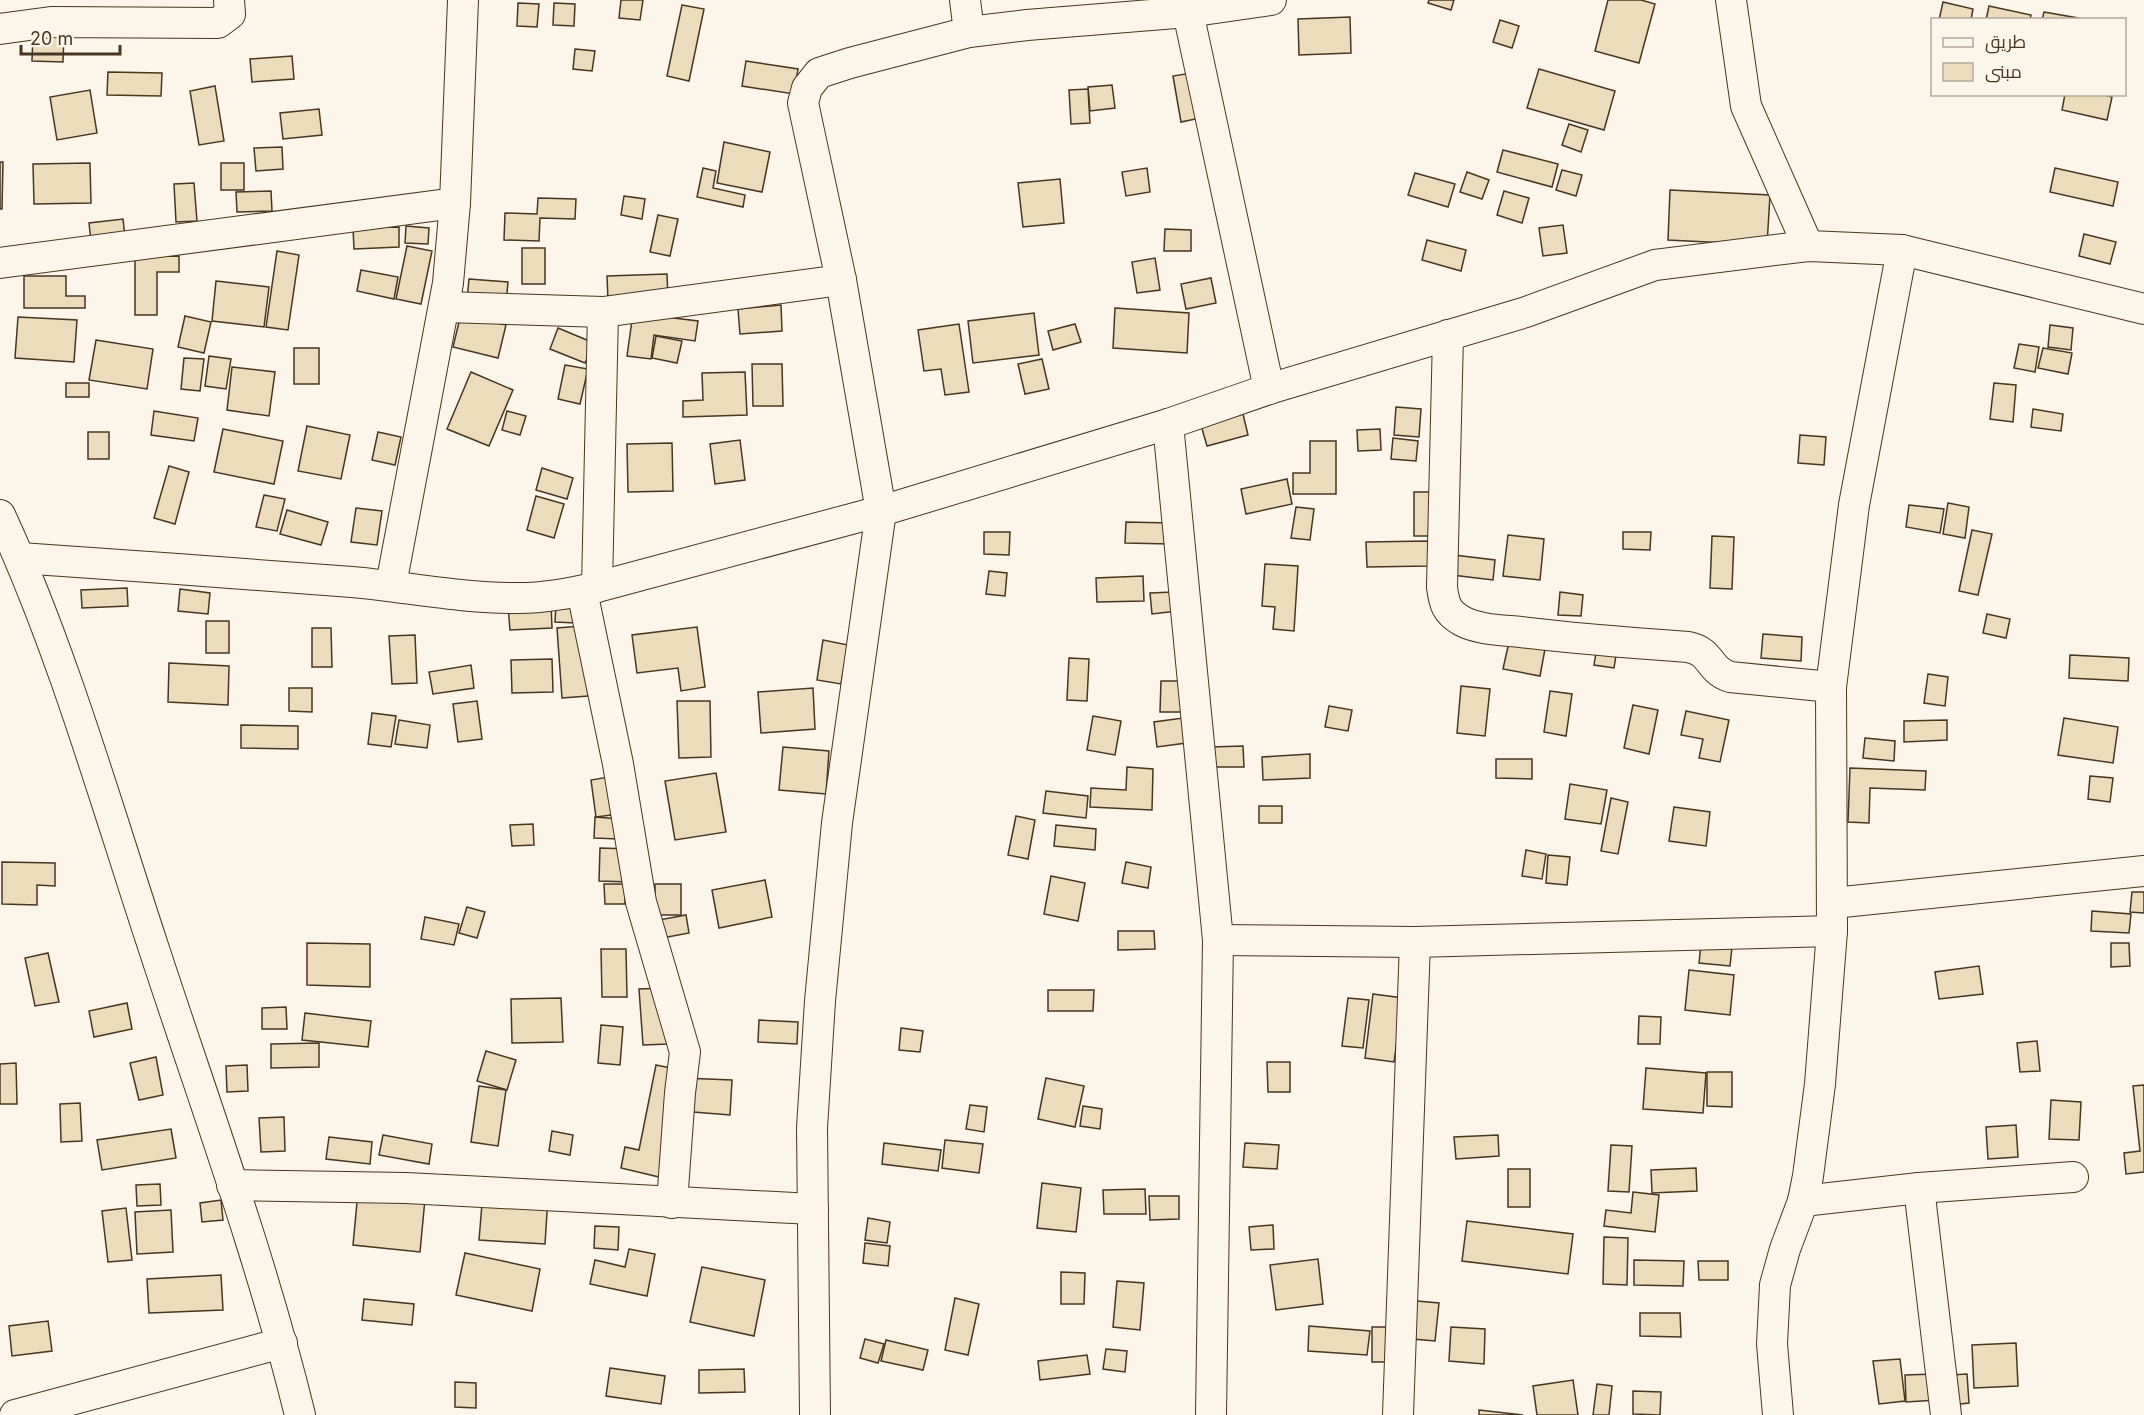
<svg xmlns="http://www.w3.org/2000/svg" width="2144" height="1415" viewBox="0 0 2144 1415" font-family="Inter,Cairo,sans-serif">
  <rect width="100%" height="100%" fill="#fbf6e9"/>
  <g fill="#ecdcbc" stroke="#4a3520" stroke-width="1.5">
    <path d="M621,0H643L640,20L619,18Z"/>
    <path d="M1429,0H1454L1451,10L1428,3Z"/>
    <path d="M1608,0H1641L1655,4L1639,63L1595,51Z"/>
    <path d="M1943,2L1973,9L1971,20H1939Z"/>
    <path d="M518,3L539,4L537,27L517,26Z"/>
    <path d="M554,3L575,4L574,26L553,25Z"/>
    <path d="M682,5L704,9L689,81L667,76Z"/>
    <path d="M1989,6L2031,15L2030,20H1986Z"/>
    <path d="M2044,12L2078,18V20H2042Z"/>
    <path d="M1350,17L1351,53L1299,55L1298,19Z"/>
    <path d="M1500,20L1519,26L1512,48L1493,42Z"/>
    <path d="M33,33L64,34L63,62L32,61Z"/>
    <path d="M575,49L595,51L592,71L573,69Z"/>
    <path d="M292,56L294,79L252,82L250,59Z"/>
    <path d="M746,61L798,69L794,94L742,86Z"/>
    <path d="M1539,69L1615,91L1604,130L1527,108Z"/>
    <path d="M108,72L162,73L161,96L107,95Z"/>
    <path d="M1197,72L1205,117L1181,122L1173,76Z"/>
    <path d="M1112,85L1115,108L1090,111L1088,87Z"/>
    <path d="M215,86L224,141L199,145L190,91Z"/>
    <path d="M1088,89L1090,123L1071,124L1069,90Z"/>
    <path d="M90,90L97,133L57,140L50,97Z"/>
    <path d="M2065,94H2100L2112,97L2107,120L2062,110Z"/>
    <path d="M319,109L322,135L283,139L280,113Z"/>
    <path d="M1569,124L1588,130L1581,152L1562,145Z"/>
    <path d="M724,142L770,152L762,192L717,183Z"/>
    <path d="M282,147L283,169L256,171L254,148Z"/>
    <path d="M1503,150L1558,164L1552,187L1497,172Z"/>
    <path d="M0,162H3L2,209H0Z"/>
    <path d="M90,163L91,203L34,204L33,164Z"/>
    <rect x="221" y="163" width="23" height="27"/>
    <path d="M703,168L716,171L713,188L745,195L743,207L697,197Z"/>
    <path d="M1147,168L1150,192L1126,196L1122,172Z"/>
    <path d="M2055,168L2118,182L2113,206L2050,192Z"/>
    <path d="M1562,170L1582,175L1576,196L1556,190Z"/>
    <path d="M1467,172L1489,180L1482,199L1460,192Z"/>
    <path d="M1415,173L1455,184L1448,207L1408,195Z"/>
    <path d="M1060,179L1064,223L1023,227L1018,183Z"/>
    <path d="M194,183L197,221L176,222L174,184Z"/>
    <path d="M1670,190L1770,195L1767,245L1668,240Z"/>
    <path d="M271,191L272,211L237,212L236,192Z"/>
    <path d="M1504,191L1529,198L1522,223L1497,215Z"/>
    <path d="M624,196L645,199L642,219L621,215Z"/>
    <path d="M538,198L576,199L575,219L540,218L539,241L504,240L505,213L537,214Z"/>
    <path d="M658,215L678,219L670,256L650,252Z"/>
    <path d="M123,219L125,237L91,241L89,223Z"/>
    <path d="M1563,225L1567,253L1543,256L1539,228Z"/>
    <path d="M406,226L429,228L428,244L405,243Z"/>
    <path d="M399,227V247L354,249L353,228Z"/>
    <path d="M1165,229L1191,230V251H1164Z"/>
    <path d="M2084,234L2116,242L2110,264L2079,256Z"/>
    <path d="M1427,240L1466,250L1461,271L1422,260Z"/>
    <path d="M407,246L432,251L421,304L396,299Z"/>
    <rect x="522" y="248" width="23" height="36"/>
    <path d="M277,251L299,255L288,330L266,327Z"/>
    <path d="M179,256V272H157V315H135V257Z"/>
    <path d="M1155,258L1160,290L1137,293L1132,262Z"/>
    <path d="M361,270L398,277L394,299L357,291Z"/>
    <path d="M667,274L668,299L608,300L607,276Z"/>
    <path d="M24,276H66V296H85V308H24Z"/>
    <path d="M1211,278L1216,303L1186,309L1181,284Z"/>
    <path d="M469,279L508,282L506,303L467,300Z"/>
    <path d="M216,281L269,287L264,327L212,321Z"/>
    <path d="M781,305L782,331L740,334L738,309Z"/>
    <path d="M1115,308L1189,313L1187,353L1113,348Z"/>
    <path d="M633,313L698,321L695,341L654,335L651,359L627,356Z"/>
    <path d="M1034,313L1039,355L973,363L968,321Z"/>
    <path d="M461,314L506,325L498,358L453,347Z"/>
    <path d="M185,316L211,322L204,353L178,347Z"/>
    <path d="M18,317L77,320L74,362L15,358Z"/>
    <path d="M959,324L969,392L945,395L941,369L924,371L918,330Z"/>
    <path d="M1075,324L1081,342L1053,350L1048,331Z"/>
    <path d="M2050,325L2073,328L2071,350L2048,347Z"/>
    <path d="M558,328L594,343L585,363L550,349Z"/>
    <path d="M656,336L682,341L677,363L652,358Z"/>
    <path d="M96,340L153,349L147,389L89,380Z"/>
    <path d="M2019,344L2039,347L2035,372L2014,368Z"/>
    <rect x="294" y="348" width="25" height="36"/>
    <path d="M2043,348L2072,353L2068,374L2038,368Z"/>
    <path d="M209,356L231,359L226,389L205,386Z"/>
    <path d="M184,358L204,359L200,391L181,389Z"/>
    <path d="M1042,359L1049,389L1025,394L1018,364Z"/>
    <path d="M752,364H782L783,406H753Z"/>
    <path d="M565,365L588,369L580,404L558,399Z"/>
    <path d="M232,367L275,372L269,416L227,410Z"/>
    <path d="M471,372L513,390L489,446L447,429Z"/>
    <path d="M745,372L747,415L683,417V401L703,400L702,373Z"/>
    <rect x="66" y="383" width="23" height="14"/>
    <path d="M1994,383L2016,385L2013,422L1990,419Z"/>
    <path d="M1396,407L1421,409L1419,437L1394,435Z"/>
    <path d="M2033,409L2063,414L2061,431L2031,427Z"/>
    <path d="M154,411L198,418L194,441L151,435Z"/>
    <path d="M507,411L526,416L520,435L502,430Z"/>
    <path d="M1243,414L1248,435L1207,446L1201,425Z"/>
    <path d="M307,426L350,435L341,479L298,471Z"/>
    <path d="M223,429L283,441L274,484L214,472Z"/>
    <path d="M1380,429L1381,450L1358,451L1357,430Z"/>
    <rect x="88" y="432" width="21" height="27"/>
    <path d="M378,432L401,437L395,465L372,460Z"/>
    <path d="M1800,435L1826,437L1824,465L1798,463Z"/>
    <path d="M1393,438L1418,441L1416,461L1391,459Z"/>
    <path d="M740,440L745,480L715,484L710,444Z"/>
    <path d="M1310,441H1336V494H1293V473H1310Z"/>
    <path d="M672,443L673,491L628,492L627,444Z"/>
    <path d="M169,466L189,472L175,524L154,518Z"/>
    <path d="M542,468L573,478L567,499L536,490Z"/>
    <path d="M1287,479L1292,504L1246,514L1241,489Z"/>
    <path d="M1414,492H1439L1440,536H1414Z"/>
    <path d="M264,495L285,499L277,531L256,527Z"/>
    <path d="M536,496L564,504L554,538L527,530Z"/>
    <path d="M1948,503L1969,507L1965,538L1943,534Z"/>
    <path d="M1909,505L1944,509L1940,533L1906,527Z"/>
    <path d="M1296,507L1314,509L1310,540L1291,538Z"/>
    <path d="M356,508L382,511L377,545L351,542Z"/>
    <path d="M287,510L328,522L321,545L280,534Z"/>
    <path d="M1126,522L1171,523L1170,544L1125,543Z"/>
    <path d="M1972,530L1992,534L1978,595L1959,591Z"/>
    <path d="M984,532H1010L1009,555L984,554Z"/>
    <path d="M1623,532H1651L1650,550L1623,549Z"/>
    <path d="M1508,535L1544,539L1540,580L1503,576Z"/>
    <path d="M1712,536L1734,537L1732,589L1710,588Z"/>
    <path d="M1428,541L1429,566L1367,567L1366,542Z"/>
    <path d="M1454,555L1495,560L1493,580L1452,575Z"/>
    <path d="M1265,564L1298,566L1294,631L1273,629L1275,607L1262,606Z"/>
    <path d="M989,571L1007,573L1005,596L986,594Z"/>
    <path d="M1143,576L1144,601L1097,602L1096,578Z"/>
    <path d="M127,588L128,606L82,608L81,590Z"/>
    <path d="M180,589L210,593L208,614L178,611Z"/>
    <path d="M1174,592L1177,611L1152,614L1150,593Z"/>
    <path d="M1560,592L1583,595L1581,616L1558,615Z"/>
    <path d="M551,604L552,628L510,630L508,606Z"/>
    <path d="M556,604L577,605L576,623L555,622Z"/>
    <path d="M1987,614L2010,619L2006,638L1983,633Z"/>
    <rect x="206" y="621" width="23" height="32"/>
    <path d="M581,626L588,696L562,698L557,628Z"/>
    <path d="M697,627L705,687L681,691L678,668L637,673L632,635Z"/>
    <path d="M312,628H331L332,667H312Z"/>
    <path d="M1763,634L1802,637L1801,661L1761,658Z"/>
    <path d="M415,635L417,683L392,684L389,636Z"/>
    <path d="M823,640L848,645L841,684L817,680Z"/>
    <path d="M1509,642L1545,649L1540,676L1503,669Z"/>
    <path d="M1597,646L1617,649L1614,668L1594,665Z"/>
    <path d="M2070,655L2129,658L2128,681L2069,678Z"/>
    <path d="M1069,658L1089,659L1087,701L1067,700Z"/>
    <path d="M552,659L553,692L512,693L511,660Z"/>
    <path d="M169,663L229,666L228,705L168,702Z"/>
    <path d="M471,665L474,688L433,694L429,672Z"/>
    <path d="M1928,674L1948,677L1945,706L1924,703Z"/>
    <path d="M1161,681H1181V712H1160Z"/>
    <path d="M1461,686L1490,689L1485,736L1457,733Z"/>
    <path d="M289,688H312V712L289,711Z"/>
    <path d="M813,688L815,729L761,733L758,692Z"/>
    <path d="M1550,691L1572,694L1566,736L1544,732Z"/>
    <path d="M477,701L482,739L458,742L453,704Z"/>
    <path d="M677,701H710L711,757L679,758Z"/>
    <path d="M1633,705L1658,710L1649,754L1624,748Z"/>
    <path d="M1329,706L1352,710L1348,731L1325,727Z"/>
    <path d="M1686,711L1729,720L1720,762L1699,758L1703,739L1681,735Z"/>
    <path d="M372,713L396,716L391,747L368,744Z"/>
    <path d="M1093,716L1121,721L1115,755L1087,750Z"/>
    <path d="M1183,718L1186,743L1157,747L1154,722Z"/>
    <path d="M2064,718L2118,727L2113,763L2058,755Z"/>
    <path d="M399,720L430,725L427,748L395,744Z"/>
    <path d="M1947,720V740L1904,742V721Z"/>
    <path d="M241,725L298,726V749L241,748Z"/>
    <path d="M1865,738L1895,741L1894,761L1863,758Z"/>
    <path d="M1243,746L1244,767H1211L1210,747Z"/>
    <path d="M783,747L829,751L826,794L779,790Z"/>
    <path d="M1310,754V778L1263,780L1262,757Z"/>
    <path d="M1496,759H1532V779L1496,778Z"/>
    <path d="M1127,767L1153,769L1152,810L1090,807L1091,788L1126,790Z"/>
    <path d="M1850,768L1926,771L1925,790L1870,788L1869,823L1848,822Z"/>
    <path d="M716,773L726,832L675,840L665,781Z"/>
    <path d="M614,776L619,814L596,817L591,780Z"/>
    <path d="M2090,776L2113,778L2110,802L2088,799Z"/>
    <path d="M1570,784L1607,790L1601,824L1565,819Z"/>
    <path d="M1046,791L1088,796L1086,818L1043,813Z"/>
    <path d="M1611,798L1628,802L1618,854L1601,851Z"/>
    <rect x="1259" y="806" width="23" height="17"/>
    <path d="M1674,807L1710,812L1706,846L1669,841Z"/>
    <path d="M1016,816L1035,820L1028,859L1008,855Z"/>
    <path d="M595,817L620,819L619,839L594,838Z"/>
    <path d="M533,824L534,845L512,846L510,825Z"/>
    <path d="M1056,825L1096,829L1095,850L1054,846Z"/>
    <path d="M600,848L631,849L630,882L599,881Z"/>
    <path d="M1526,850L1546,854L1542,879L1522,876Z"/>
    <path d="M1548,855L1570,857L1567,885L1546,883Z"/>
    <path d="M2,862L55,863V886L37,885V905L2,904Z"/>
    <path d="M1126,862L1151,867L1148,888L1122,883Z"/>
    <path d="M1051,876L1085,883L1078,921L1044,914Z"/>
    <path d="M765,880L772,917L719,928L712,890Z"/>
    <path d="M604,884H625V904H605Z"/>
    <rect x="655" y="884" width="26" height="31"/>
    <path d="M2132,892H2144V913L2130,912Z"/>
    <path d="M467,907L485,912L477,938L459,933Z"/>
    <path d="M2092,911L2131,914L2129,933L2091,931Z"/>
    <path d="M686,915L689,933L662,938L659,920Z"/>
    <path d="M425,917L459,924L454,945L421,939Z"/>
    <path d="M1118,931H1154L1155,949L1118,950Z"/>
    <path d="M307,943L370,944V987L307,985Z"/>
    <path d="M2111,943H2129L2130,966L2111,967Z"/>
    <path d="M1701,944L1732,947L1730,966L1699,963Z"/>
    <path d="M601,949H626L627,997H602Z"/>
    <path d="M48,953L59,1002L35,1006L25,958Z"/>
    <path d="M1979,966L1983,994L1939,999L1935,972Z"/>
    <path d="M1689,970L1734,975L1730,1015L1685,1010Z"/>
    <path d="M665,988L668,1044L643,1045L639,989Z"/>
    <path d="M1048,990H1094L1093,1011H1048Z"/>
    <path d="M1373,994L1403,998L1394,1062L1365,1058Z"/>
    <path d="M561,998L563,1042L512,1043L511,999Z"/>
    <path d="M1348,998L1369,1000L1363,1048L1342,1046Z"/>
    <path d="M127,1003L132,1029L94,1037L89,1011Z"/>
    <path d="M286,1007L287,1029H262V1008Z"/>
    <path d="M305,1013L371,1021L368,1047L302,1040Z"/>
    <path d="M1639,1016L1661,1017L1660,1044H1638Z"/>
    <path d="M759,1020L798,1022L797,1044L758,1042Z"/>
    <path d="M601,1025L623,1027L620,1065L598,1063Z"/>
    <path d="M901,1028L923,1031L920,1052L899,1050Z"/>
    <path d="M2037,1041L2040,1071L2020,1072L2017,1043Z"/>
    <path d="M319,1043V1067L271,1068V1044Z"/>
    <path d="M486,1051L516,1060L507,1090L477,1081Z"/>
    <path d="M156,1057L163,1095L139,1100L130,1063Z"/>
    <path d="M1267,1062H1290V1092H1268Z"/>
    <path d="M16,1063L17,1104H0V1064Z"/>
    <path d="M247,1065L248,1091L227,1092L226,1066Z"/>
    <path d="M656,1065L681,1070L659,1177L621,1168L625,1147L639,1150Z"/>
    <path d="M1646,1068L1706,1073L1703,1113L1643,1109Z"/>
    <path d="M1707,1072H1732V1107L1707,1106Z"/>
    <path d="M683,1078L732,1080L730,1115L681,1111Z"/>
    <path d="M1046,1078L1084,1086L1075,1127L1038,1119Z"/>
    <path d="M2144,1085V1172L2126,1174L2124,1153L2140,1151L2133,1086Z"/>
    <path d="M479,1086L506,1090L498,1146L471,1142Z"/>
    <path d="M2051,1100L2081,1102L2079,1140L2049,1139Z"/>
    <path d="M80,1103L82,1141L61,1142L60,1104Z"/>
    <path d="M970,1105L987,1107L984,1132L966,1129Z"/>
    <path d="M1083,1106L1102,1109L1100,1129L1080,1126Z"/>
    <path d="M284,1117L285,1151L261,1152L259,1118Z"/>
    <path d="M2016,1125L2018,1157L1988,1159L1986,1127Z"/>
    <path d="M171,1129L176,1158L102,1170L97,1140Z"/>
    <path d="M552,1131L573,1135L570,1155L549,1151Z"/>
    <path d="M383,1135L432,1144L429,1164L379,1155Z"/>
    <path d="M1498,1135L1499,1156L1456,1159L1454,1137Z"/>
    <path d="M329,1137L372,1142L370,1164L326,1159Z"/>
    <path d="M945,1140L983,1144L979,1173L942,1168Z"/>
    <path d="M884,1143L941,1150L938,1171L882,1164Z"/>
    <path d="M1245,1143L1279,1145L1277,1169L1243,1167Z"/>
    <path d="M1611,1145L1632,1146L1629,1192L1608,1191Z"/>
    <path d="M1696,1168L1697,1191L1652,1193L1651,1170Z"/>
    <rect x="1508" y="1169" width="22" height="38"/>
    <path d="M1042,1183L1081,1188L1076,1232L1037,1228Z"/>
    <path d="M160,1184L161,1205L137,1206L136,1185Z"/>
    <path d="M1145,1189L1146,1214H1104L1103,1190Z"/>
    <path d="M358,1192L425,1199L420,1252L353,1245Z"/>
    <path d="M483,1192L548,1197L545,1244L479,1240Z"/>
    <path d="M1633,1192L1659,1195L1655,1232L1604,1226L1606,1210L1631,1213Z"/>
    <path d="M1149,1196H1179V1219L1150,1220Z"/>
    <path d="M221,1200L223,1220L202,1222L200,1203Z"/>
    <path d="M126,1208L132,1260L108,1262L102,1211Z"/>
    <path d="M171,1210L173,1252L137,1254L135,1212Z"/>
    <path d="M868,1218L890,1222L887,1243L865,1240Z"/>
    <path d="M1467,1221L1573,1234L1568,1274L1462,1261Z"/>
    <path d="M1273,1225L1274,1249L1251,1250L1249,1227Z"/>
    <path d="M595,1226L619,1227L618,1250L594,1248Z"/>
    <path d="M1604,1237L1628,1238L1627,1285L1603,1284Z"/>
    <path d="M865,1243L890,1246L888,1266L863,1263Z"/>
    <path d="M629,1249L655,1254L647,1296L590,1284L595,1260L625,1267Z"/>
    <path d="M465,1253L540,1269L532,1311L456,1295Z"/>
    <path d="M1318,1259L1323,1304L1276,1310L1270,1265Z"/>
    <path d="M1634,1260L1684,1261L1683,1286L1634,1285Z"/>
    <path d="M1698,1261H1728V1280H1699Z"/>
    <path d="M702,1267L765,1280L754,1336L690,1322Z"/>
    <path d="M1061,1272L1085,1273L1084,1304H1061Z"/>
    <path d="M221,1275L223,1310L149,1313L147,1279Z"/>
    <path d="M1117,1281L1144,1283L1140,1330L1113,1327Z"/>
    <path d="M955,1298L979,1304L968,1355L945,1350Z"/>
    <path d="M364,1299L414,1304L412,1325L362,1320Z"/>
    <path d="M1417,1301L1439,1303L1435,1341L1413,1339Z"/>
    <path d="M1640,1313H1680L1681,1337L1640,1336Z"/>
    <path d="M48,1321L52,1351L12,1356L9,1326Z"/>
    <path d="M1309,1326L1370,1331L1367,1355L1308,1351Z"/>
    <rect x="1372" y="1327" width="19" height="35"/>
    <path d="M1451,1327L1485,1329L1484,1364L1449,1361Z"/>
    <path d="M865,1339L884,1344L878,1363L860,1358Z"/>
    <path d="M886,1340L928,1350L923,1370L881,1361Z"/>
    <path d="M2016,1343L2018,1386L1974,1388L1972,1345Z"/>
    <path d="M1106,1349L1127,1351L1125,1372L1103,1369Z"/>
    <path d="M1087,1355L1090,1374L1040,1380L1038,1361Z"/>
    <path d="M1900,1359L1905,1401L1879,1404L1873,1361Z"/>
    <path d="M610,1368L665,1376L661,1404L606,1396Z"/>
    <path d="M744,1369L745,1392L699,1393V1370Z"/>
    <path d="M1935,1374L1937,1400L1906,1402L1905,1375Z"/>
    <path d="M1967,1374L1969,1403L1952,1405L1950,1375Z"/>
    <path d="M1573,1380L1578,1415H1537L1533,1386Z"/>
    <path d="M455,1382L476,1383V1408L455,1407Z"/>
    <path d="M1597,1384L1612,1386L1609,1415H1593Z"/>
    <path d="M1633,1391L1661,1392L1660,1415L1633,1414Z"/>
    <path d="M1479,1410L1523,1415H1479Z"/>
  </g>
  <g fill="none" stroke-linecap="round" stroke-linejoin="round">
    <g stroke="#4a3520" stroke-width="32">
      <g id="street">
        <path d="M965,0L969,32"/>
        <path d="M1731,0L1746,106L1808,246"/>
        <path d="M1188,12L1269,389"/>
        <path d="M0,29L51,22L218,23L230,14L229,0"/>
        <path d="M0,263L455,203"/>
        <path d="M445,307L603,312L841,280"/>
        <path d="M1448,335L1442,587C1444,603 1446,612 1462,621C1479,630 1502,630 1521,632C1577,639 1632,643 1688,647C1713,652 1707,669 1730,677L1831,687"/>
        <path d="M1168,424L1218,940L1211,1415"/>
        <path d="M0,515C63,651 106,804 153,946C204,1102 261,1256 300,1415"/>
        <path d="M20,558C131,566 241,573 352,582C408,587 464,599 520,598C546,598 572,593 597,587L881,511L1168,424L1269,389L1526,312L1655,265L1808,246L1902,250L2144,309"/>
        <path d="M391,585L448,283L455,203L463,0"/>
        <path d="M597,587L603,312"/>
        <path d="M582,591L618,764L641,902L685,1052L680,1093L672,1203"/>
        <path d="M1833,903L2144,871"/>
        <path d="M1218,940L1415,942L1832,931"/>
        <path d="M232,1185L406,1188L813,1209"/>
        <path d="M1919,1188L1946,1415"/>
        <path d="M1803,1201L1919,1188L2073,1177"/>
        <path d="M15,1415L282,1343"/>
        <path d="M815,1415L812,1128L820,1001L837,823L881,511L841,280L803,103L807,88L819,73L850,63L969,32L1027,25L1188,12L1271,0"/>
        <path d="M1398,1415L1415,942"/>
        <path d="M1778,1415L1772,1344L1775,1285L1785,1249L1803,1201L1808,1176L1820,1084L1832,931L1831,687L1854,505L1902,250"/>
      </g>
    </g>
    <use href="#street" stroke="#fbf6e9" stroke-width="30"/>
  </g>
  <rect x="1931" y="18" width="195" height="78" fill="#fbf6e9" stroke="#b4a999" stroke-width="1.5"/>
  <rect x="1943" y="38" width="30" height="9" fill="#fbf6e9" stroke="#b4a999" stroke-width="1.5"/>
  <text x="1985" y="48" font-size="18" fill="#4a3520">طريق</text>
  <rect x="1943" y="63" width="30" height="18" fill="#ecdcbc" stroke="#b4a999" stroke-width="1.5"/>
  <text x="1985" y="78" font-size="18" fill="#4a3520">مبنى</text>
  <path d="M21 45v9h99v-9" fill="none" stroke="#4a3520" stroke-width="3"/>
  <text x="30" y="45" font-size="18" fill="#4a3520" stroke="#fbf6e9" stroke-width="4.5" paint-order="stroke">20 m</text>
</svg>
